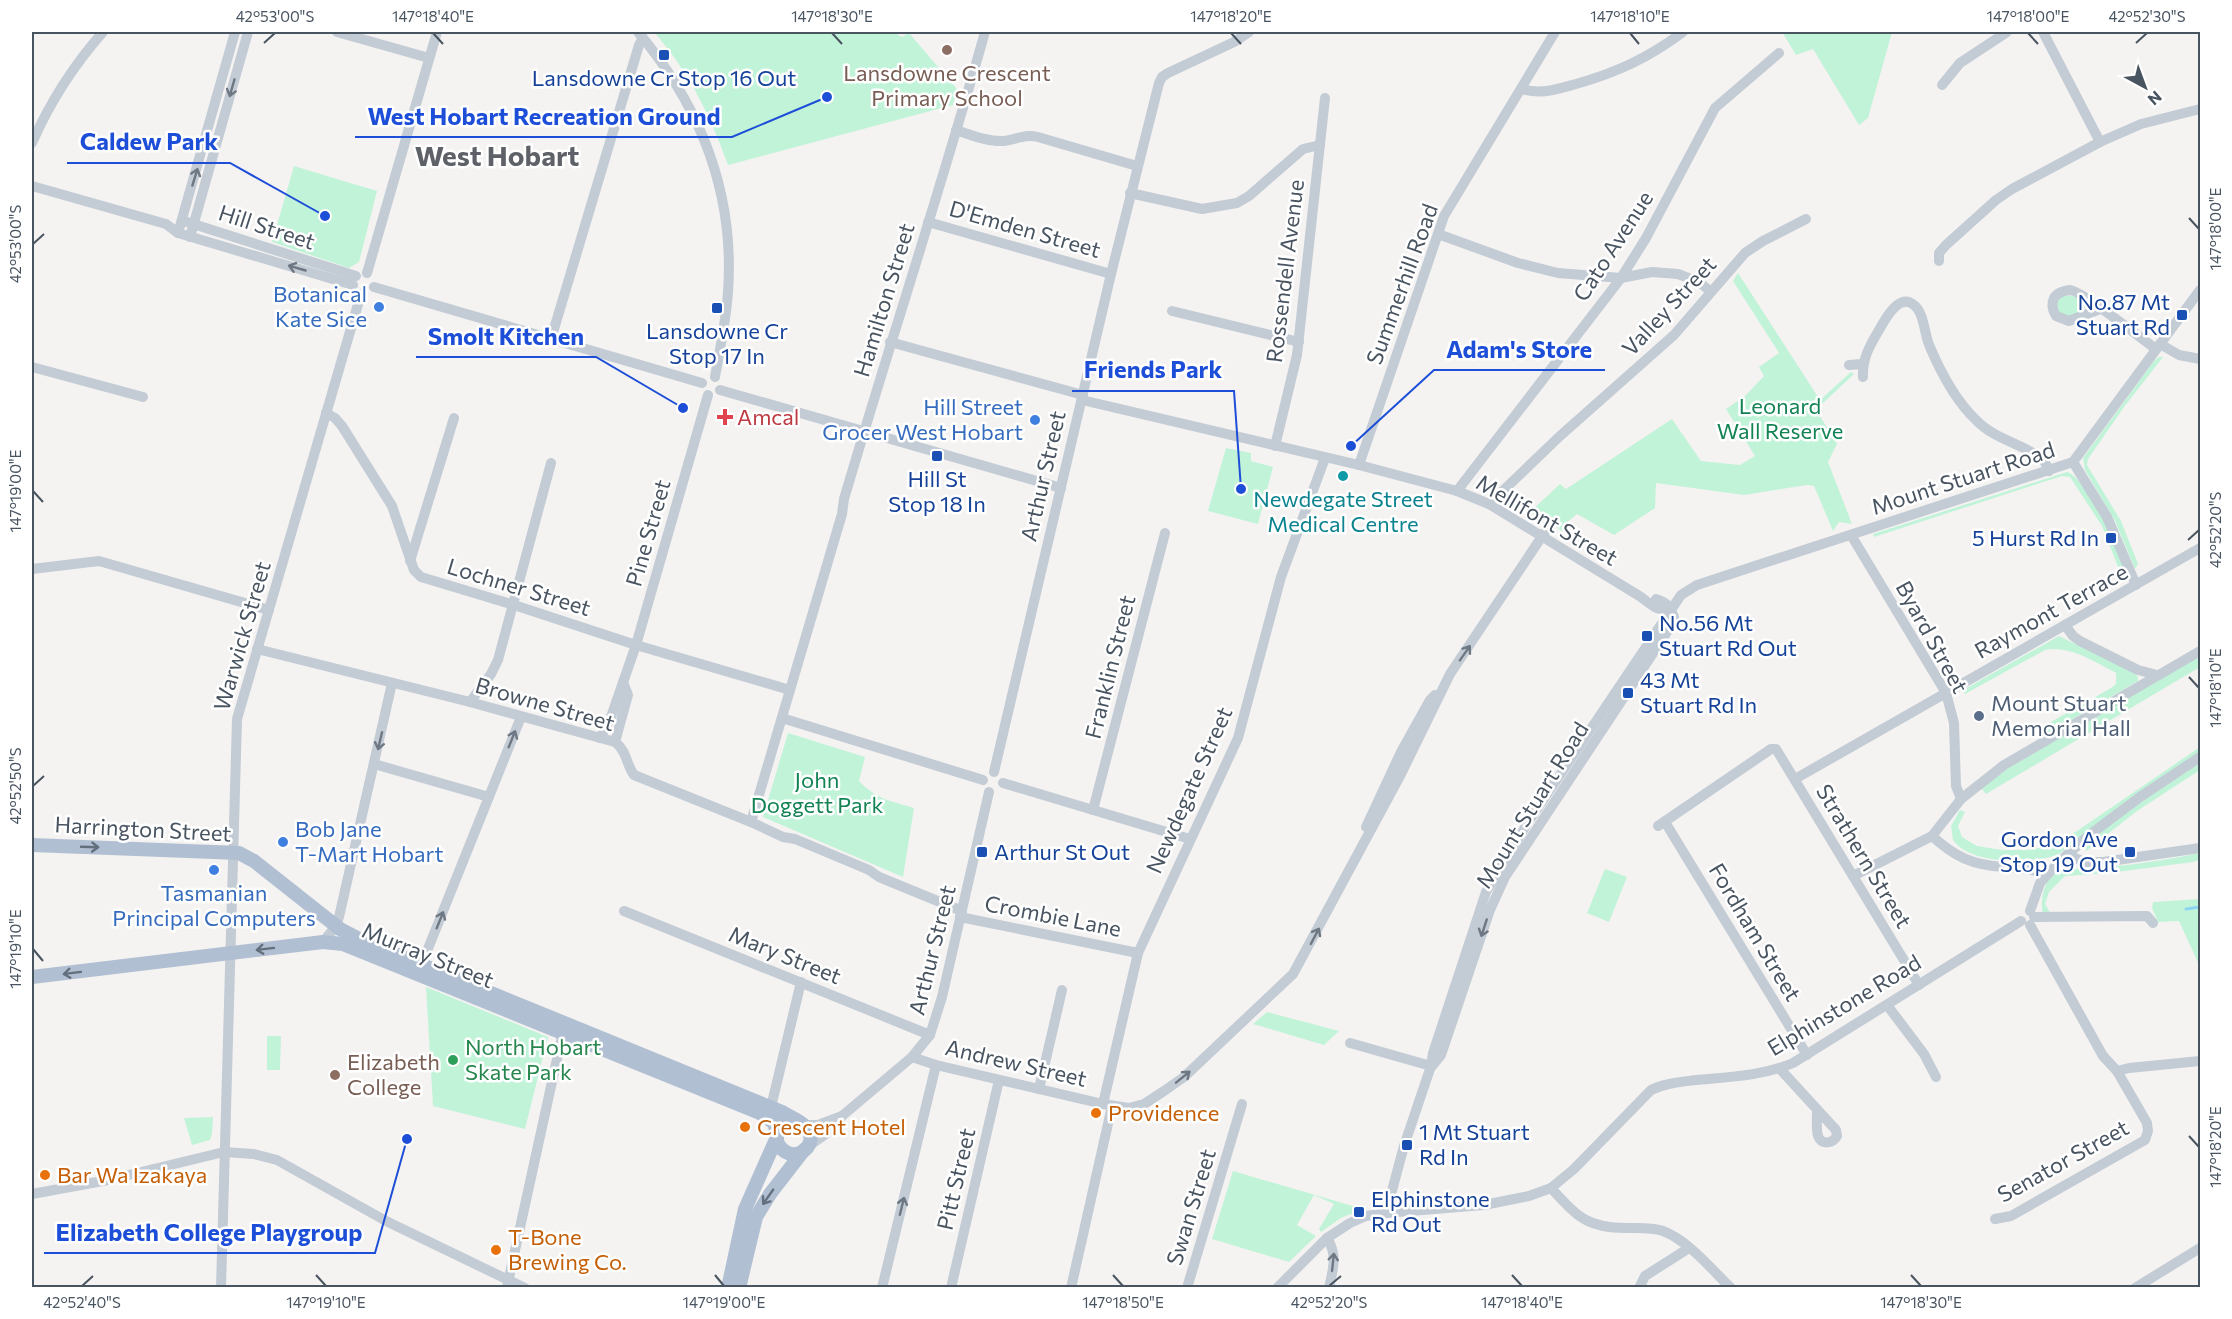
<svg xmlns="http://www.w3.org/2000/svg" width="2232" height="1319" viewBox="0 0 2232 1319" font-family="Commissioner,sans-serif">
  <rect width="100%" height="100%" fill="#f5f3f2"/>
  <g fill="#c1f3d8">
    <path d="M654,32H894L902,37L909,33L957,89L953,105L728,165C710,115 689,72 654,32Z"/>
    <path d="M1782,32H1892L1868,118L1859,125L1813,49L1796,55Z"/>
    <path d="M294,166L377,191L359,262L349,268L272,242Z"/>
    <path d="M1738,273L1820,400L1851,372L1854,374L1822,404L1820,416L1837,444L1828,462L1852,524L1839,522L1833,531L1814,486L1807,485L1744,495L1656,483L1655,508L1614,535L1577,514L1563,526V532L1546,518L1529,513L1560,484L1566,489L1672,419L1701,461L1740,465L1755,456L1726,409L1745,396L1764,376L1759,367L1779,353L1733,281Z"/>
    <path d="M2064,295L2073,296L2084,301L2086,307L2071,318L2060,315L2056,305L2059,299Z"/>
    <path d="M2159,357H2163L2124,407L2088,459L2087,465L2121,521L2138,564L2135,569L2115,521L2085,470L2083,458L2154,361Z"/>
    <path d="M1226,448L1251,453V461L1273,467L1258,524L1208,511Z"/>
    <path d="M2067,472C2087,478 2122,555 2126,576L2122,577L2102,526L2070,477L2062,476L1874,537L1873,534Z"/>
    <path d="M2059,636L2135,673L2138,677V681L2047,734L2042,727L2111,688L2116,684V673C2094,662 2070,645 2045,650L1965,694L1963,690Z"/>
    <path d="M2200,655V667L1986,794L1981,788L2000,773Z"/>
    <path d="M788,733L865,757L859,781C876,799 891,801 914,808L903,877L763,817Z"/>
    <path d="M2200,747V753L2119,807L2059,854C2034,865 1970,865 1953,840L1951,826L1960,810L1965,812L1958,826L1962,837L1977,846L2002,850H2028L2052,845L2077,831Z"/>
    <path d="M2200,762V770L2137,811L2086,851L2085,846L2110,823Z"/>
    <path d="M2200,853V860L2193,862L2109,873L2065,876L2049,892L2045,904L2051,914H2043C2040,903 2043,883 2053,875C2066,867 2110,867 2127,865C2151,862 2176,858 2200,853Z"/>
    <path d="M1605,869L1627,877L1609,922L1587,913Z"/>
    <path d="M2200,899V967L2179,921L2158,922L2152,908L2153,902Z"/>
    <path d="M426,987L548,1037L525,1129L433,1106Z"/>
    <path d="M1267,1012L1339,1031L1324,1045L1253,1024Z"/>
    <path d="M267,1036H281L280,1070H267Z"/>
    <path d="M213,1117L212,1134L210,1140L192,1145L184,1118Z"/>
    <path d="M1233,1171L1363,1209L1341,1218L1321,1232L1319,1229L1334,1204L1314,1195L1297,1225L1316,1236L1289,1262L1212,1239Z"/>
  </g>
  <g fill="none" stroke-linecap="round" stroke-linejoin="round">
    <path stroke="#8cd5f1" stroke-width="3" d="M2186,909L2200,907"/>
    <g stroke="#c3cbd4" stroke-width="10">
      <path d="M337,32L429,58"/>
      <path d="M638,32C700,106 735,193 728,292C726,321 720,349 715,377"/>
      <path d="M2043,32L2100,142"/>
      <path d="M1942,85L1960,63L2007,32"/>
      <path d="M1522,89C1541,95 1558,89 1576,84C1618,72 1648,58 1683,32"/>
      <path d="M956,130C971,135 989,142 1004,141C1017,139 1025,134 1038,137L1137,166"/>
      <path d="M32,143C50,102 73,66 103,32"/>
      <path d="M32,186L166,224L178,233L353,285"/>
      <path d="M1130,193L1202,209L1237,203L1249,196L1303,149L1320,145"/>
      <path d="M187,222L356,276"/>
      <path d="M928,222L1111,274"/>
      <path d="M178,233L235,32"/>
      <path d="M1438,234L1518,263L1558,273L1621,278L1652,272L1678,274L1699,282L1710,291"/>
      <path d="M190,237L248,32"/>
      <path d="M1939,261V253L1946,245L1996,200L2012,189L2100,142L2141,124L2200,109"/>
      <path d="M367,273L437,32"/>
      <path d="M374,287L702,383"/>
      <path d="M2100,309L2069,321L2056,316C2053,311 2051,304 2054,298C2057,293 2065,290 2070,290C2082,291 2142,339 2156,349"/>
      <path d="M1172,311L1299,342"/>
      <path d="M551,339L639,45L643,38"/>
      <path d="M890,342L1083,395"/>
      <path d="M2160,344L2179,355L2200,359"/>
      <path d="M1849,365L1862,364"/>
      <path d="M32,367L143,397"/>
      <path d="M1863,377C1862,355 1873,341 1883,323C1889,313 1901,294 1914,305C1925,314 1924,335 1930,347C1941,373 1955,400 1976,420C1995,440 2024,444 2042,459C2046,462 2047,467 2049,471"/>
      <path d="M720,390L1061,488"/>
      <path d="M1082,400L1359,465L1457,491L1489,504L1641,597C1650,604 1658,612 1671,610"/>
      <path d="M326,413L335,418L342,426L392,506L414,570L421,577L514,605L636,645L790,690"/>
      <path d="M1275,446L1297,355L1325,98"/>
      <path d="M2073,462L2107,517L2136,585"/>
      <path d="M1359,465L1444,216L1555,32"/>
      <path d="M1457,491L1621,278L1646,238L1715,108L1779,53"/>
      <path d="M1489,504L1560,436L1674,335L1745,253L1763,241L1806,219"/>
      <path d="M1851,535L1946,693L1954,723L1956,786L1961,799"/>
      <path d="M410,561L454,418"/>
      <path d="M32,569L99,561L269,610"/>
      <path d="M2065,625L2073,636L2080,641L2138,670L2157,675"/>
      <path d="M257,649L470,702L615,742C627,751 626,764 634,775L751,822L783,837L795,839L869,870L879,877L962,911"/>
      <path d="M470,702L491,674L498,660L551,463"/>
      <path d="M782,718L983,780"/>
      <path d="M600,738L611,717L636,645L708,395"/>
      <path d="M615,742L628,695L623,682"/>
      <path d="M374,764L489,797"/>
      <path d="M994,772L1111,274L1159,83L1162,77L1168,73L1234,42L1249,32"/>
      <path d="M1795,779L2200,548"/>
      <path d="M1003,783L1190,839"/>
      <path d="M1093,810L1165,533"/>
      <path d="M751,822L842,514L844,499C890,343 941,188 985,32"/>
      <path d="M1665,822L1807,1055"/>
      <path d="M1658,826L1771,749H1776L1919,985"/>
      <path d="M1366,827L1401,752L1430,700L1435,695"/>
      <path d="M1932,836C1955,857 1972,865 2004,867C2019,868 2031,868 2045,875"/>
      <path d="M2067,855L2085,862H2103L2200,848"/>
      <path d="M1853,876L1932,836L1961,799L2004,765L2200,651"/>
      <path d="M624,911L930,1035"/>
      <path d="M2030,911L2040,883L2056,865L2088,836L2140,797L2200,757"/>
      <path d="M960,917L1138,953"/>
      <path d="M2034,917L2147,916L2153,923"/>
      <path d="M2030,925L2103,1056L2117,1071L2129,1068L2200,1061"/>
      <path d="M323,942L336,926L339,917L392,683"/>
      <path d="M419,971L521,717"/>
      <path d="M1887,1005L1924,1054L1936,1077"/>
      <path d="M1350,1043L1431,1066"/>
      <path d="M912,1057L936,1065L1103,1104L1129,1108L1144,1104L1164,1091L1184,1077L1293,974L1401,774L1450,674L1551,523"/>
      <path d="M1432,1066L1441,1055L1490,910L1505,877L1669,629L1674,617C1670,607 1667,602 1656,599"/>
      <path d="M1780,1069L1836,1130L1837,1136C1833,1143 1822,1146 1818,1136C1816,1129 1817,1118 1817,1110"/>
      <path d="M1039,1089L1062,990"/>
      <path d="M1103,1104L1138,953L1238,738L1281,577L1325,458"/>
      <path d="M771,1107L801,982"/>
      <path d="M803,1125H818L842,1116"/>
      <path d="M806,1148L833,1129L842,1116L912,1057L930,1035L942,997L989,792"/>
      <path d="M1551,1188C1577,1216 1586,1228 1626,1228C1638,1228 1651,1227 1663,1231C1689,1241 1711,1269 1731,1288"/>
      <path d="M32,1194L108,1180L224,1152L254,1154L277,1160L386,1221L525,1288"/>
      <path d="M1386,1213L1404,1146L1431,1066L1433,1053L1486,892L1527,824L1681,595L1697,585L2073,462L2200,290"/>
      <path d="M1995,1219L2011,1216L2145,1140L2148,1131L2147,1123L2117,1071"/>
      <path d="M1327,1238C1338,1255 1333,1269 1329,1288"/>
      <path d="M507,1287L564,1027"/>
      <path d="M221,1288L237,719L361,294"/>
      <path d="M882,1288L936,1065"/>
      <path d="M951,1288L999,1080"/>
      <path d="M1071,1288L1112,1106"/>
      <path d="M1187,1288L1242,1104"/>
      <path d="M1277,1288L1327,1238L1350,1223L1366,1216L1386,1213L1484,1205L1529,1196L1551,1188L1574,1169L1651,1090C1665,1083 1681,1082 1696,1080C1728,1077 1763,1076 1793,1063L2021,921"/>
      <path d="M1639,1288L1645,1276L1689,1248"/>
      <path d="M2135,1288L2200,1248"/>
    </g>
    <g stroke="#b1bfd2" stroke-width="14">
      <path d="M32,845L239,853L254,861L340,929L359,939L782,1112C790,1117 801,1121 807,1128C821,1147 790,1168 777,1142C776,1127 786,1119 800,1123"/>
      <path d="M32,977L323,942L343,944L760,1113L774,1123L777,1134"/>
      <path d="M728,1288L745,1209L777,1137"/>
      <path d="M739,1288L756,1217L770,1194L804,1150"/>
    </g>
  </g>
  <defs><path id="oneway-shaft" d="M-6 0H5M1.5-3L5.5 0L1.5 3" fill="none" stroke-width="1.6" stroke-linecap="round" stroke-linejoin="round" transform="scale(1.5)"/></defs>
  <g stroke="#6e7884">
    <use href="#oneway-shaft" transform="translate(232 88) rotate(106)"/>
    <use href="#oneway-shaft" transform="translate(195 177) rotate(-73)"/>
    <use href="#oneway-shaft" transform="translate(297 268) rotate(-164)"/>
    <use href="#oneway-shaft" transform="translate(1465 653) rotate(-55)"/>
    <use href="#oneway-shaft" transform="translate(512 739) rotate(-68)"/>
    <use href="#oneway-shaft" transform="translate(380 741) rotate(103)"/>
    <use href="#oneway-shaft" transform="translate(440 920) rotate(-68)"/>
    <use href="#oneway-shaft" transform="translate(1484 928) rotate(108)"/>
    <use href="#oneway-shaft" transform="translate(1315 936) rotate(-62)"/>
    <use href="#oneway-shaft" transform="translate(1183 1077) rotate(-39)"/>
    <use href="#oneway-shaft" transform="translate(902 1206) rotate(-76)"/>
    <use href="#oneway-shaft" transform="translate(1333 1262) rotate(-84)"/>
  </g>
  <g stroke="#636f7d">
    <use href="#oneway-shaft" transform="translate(90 847) rotate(2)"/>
    <use href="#oneway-shaft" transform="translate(265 949) rotate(173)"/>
    <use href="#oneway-shaft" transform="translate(72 973) rotate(173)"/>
    <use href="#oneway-shaft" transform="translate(768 1197) rotate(125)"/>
  </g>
  <path fill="none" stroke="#495461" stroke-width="2" d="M433,33L443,44M832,33L842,44M1231,33L1241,44M1630,33L1639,44M2028,33L2038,44M264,43L275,33M2136,43L2147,33M2189,218L2199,229M33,244L44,234M33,491L43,502M2188,540L2199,530M2189,677L2199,688M33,786L44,776M33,949L43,961M2189,1136L2199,1147M316,1275L326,1286M715,1275L724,1286M1113,1275L1123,1286M1512,1275L1522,1286M1911,1275L1921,1286M82,1286L93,1276M1329,1286L1341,1276"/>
  <g fill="#8d6e63" stroke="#fff" stroke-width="2">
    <circle cx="947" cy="50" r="6"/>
    <circle cx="335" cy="1075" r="6"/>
  </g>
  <g fill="#1a4fb4" stroke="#fff" stroke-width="2">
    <rect x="658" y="49" width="12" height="12" rx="3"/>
    <rect x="711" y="302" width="12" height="12" rx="3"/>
    <rect x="2176" y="309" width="12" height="12" rx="3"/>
    <rect x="931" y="450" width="12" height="12" rx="3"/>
    <rect x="2105" y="532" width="12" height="12" rx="3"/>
    <rect x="1641" y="630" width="12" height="12" rx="3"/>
    <rect x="1622" y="687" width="12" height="12" rx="3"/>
    <rect x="976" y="846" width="12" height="12" rx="3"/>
    <rect x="2124" y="846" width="12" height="12" rx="3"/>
    <rect x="1401" y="1139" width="12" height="12" rx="3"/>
    <rect x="1353" y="1206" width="12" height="12" rx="3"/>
  </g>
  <g fill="#3f7fe0" stroke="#fff" stroke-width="2">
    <circle cx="379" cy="307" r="6"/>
    <circle cx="1035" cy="420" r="6"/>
    <circle cx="283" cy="842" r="6"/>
    <circle cx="214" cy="870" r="6"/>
  </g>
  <path fill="#e0444e" stroke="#fff" stroke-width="2" d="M722 408h6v6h6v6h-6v6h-6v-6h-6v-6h6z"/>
  <circle fill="#0f9aa8" stroke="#fff" stroke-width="2" cx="1343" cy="476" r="6"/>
  <circle fill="#5c6f8a" stroke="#fff" stroke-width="2" cx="1979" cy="716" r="6"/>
  <circle fill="#2e9e5b" stroke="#fff" stroke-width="2" cx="453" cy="1060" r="6"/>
  <g fill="#e8710a" stroke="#fff" stroke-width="2">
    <circle cx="1096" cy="1113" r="6"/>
    <circle cx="745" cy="1127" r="6"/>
    <circle cx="45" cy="1175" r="6"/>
    <circle cx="496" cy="1250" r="6"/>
  </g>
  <g text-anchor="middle" stroke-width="5" stroke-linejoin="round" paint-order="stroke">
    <g font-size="22" fill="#785e54" stroke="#fff">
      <text x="947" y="81">Lansdowne Crescent<tspan x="947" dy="25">Primary School</tspan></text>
      <text x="347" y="1070" text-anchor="start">Elizabeth<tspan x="347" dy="25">College</tspan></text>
    </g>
    <g font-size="22" fill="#164399" stroke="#fff" text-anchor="start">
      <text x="664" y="86" text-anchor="middle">Lansdowne Cr Stop 16 Out</text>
      <text x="2170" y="310" text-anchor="end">No.87 Mt<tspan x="2170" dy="25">Stuart Rd</tspan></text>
      <text x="717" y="339" text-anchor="middle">Lansdowne Cr<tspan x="717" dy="25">Stop 17 In</tspan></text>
      <text x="937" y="487" text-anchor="middle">Hill St<tspan x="937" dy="25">Stop 18 In</tspan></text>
      <text x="2099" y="546" text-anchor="end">5 Hurst Rd In</text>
      <text x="1659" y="631">No.56 Mt<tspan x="1659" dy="25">Stuart Rd Out</tspan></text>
      <text x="1640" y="688">43 Mt<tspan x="1640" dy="25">Stuart Rd In</tspan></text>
      <text x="2118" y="847" text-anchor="end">Gordon Ave<tspan x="2118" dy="25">Stop 19 Out</tspan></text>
      <text x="994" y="860">Arthur St Out</text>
      <text x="1419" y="1140">1 Mt Stuart<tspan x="1419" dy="25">Rd In</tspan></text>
      <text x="1371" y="1207">Elphinstone<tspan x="1371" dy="25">Rd Out</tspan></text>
    </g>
    <g font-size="22" fill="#495461" stroke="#fff">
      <text transform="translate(267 227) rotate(18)" y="8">Hill Street</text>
      <text transform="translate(1025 229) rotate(16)" y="8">D'Emden Street</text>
      <text transform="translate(1613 246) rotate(-57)" y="8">Cato Avenue</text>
      <text transform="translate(1285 271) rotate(-83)" y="8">Rossendell Avenue</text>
      <text transform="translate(1402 284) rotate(-70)" y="8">Summerhill Road</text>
      <text transform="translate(884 300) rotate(-73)" y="8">Hamilton Street</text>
      <text transform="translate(1669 306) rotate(-47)" y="8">Valley Street</text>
      <text transform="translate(1043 476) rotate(-77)" y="8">Arthur Street</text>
      <text transform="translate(1963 478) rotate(-18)" y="8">Mount Stuart Road</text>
      <text transform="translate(1547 520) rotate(30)" y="8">Mellifont Street</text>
      <text transform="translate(648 533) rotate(-74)" y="8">Pine Street</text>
      <text transform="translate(519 587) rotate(17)" y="8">Lochner Street</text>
      <text transform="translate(2051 611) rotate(-29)" y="8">Raymont Terrace</text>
      <text transform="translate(242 636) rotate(-74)" y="8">Warwick Street</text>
      <text transform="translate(1932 637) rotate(61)" y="8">Byard Street</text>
      <text transform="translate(1110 667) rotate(-76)" y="8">Franklin Street</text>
      <text transform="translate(545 704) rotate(16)" y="8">Browne Street</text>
      <text transform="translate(1189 790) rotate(-66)" y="8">Newdegate Street</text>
      <text transform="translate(1532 805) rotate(-58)" y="8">Mount Stuart Road</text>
      <text transform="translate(143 829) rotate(3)" y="8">Harrington Street</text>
      <text transform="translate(1864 856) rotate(59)" y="8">Strathern Street</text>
      <text transform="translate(1053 916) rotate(11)" y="8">Crombie Lane</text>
      <text transform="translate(1755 932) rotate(59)" y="8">Fordham Street</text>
      <text transform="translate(932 950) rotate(-76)" y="8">Arthur Street</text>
      <text transform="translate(428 955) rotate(22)" y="8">Murray Street</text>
      <text transform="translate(785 955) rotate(22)" y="8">Mary Street</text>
      <text transform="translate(1844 1005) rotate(-31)" y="8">Elphinstone Road</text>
      <text transform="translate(1016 1063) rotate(13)" y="8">Andrew Street</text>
      <text transform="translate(2063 1161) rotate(-29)" y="8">Senator Street</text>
      <text transform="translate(956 1179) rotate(-77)" y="8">Pitt Street</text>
      <text transform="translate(1191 1207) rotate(-73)" y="8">Swan Street</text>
    </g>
    <g font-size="22" fill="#366cbe" stroke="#fff" text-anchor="end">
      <text x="367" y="302">Botanical<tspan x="367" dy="25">Kate Sice</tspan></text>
      <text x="1023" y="415">Hill Street<tspan x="1023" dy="25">Grocer West Hobart</tspan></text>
      <text x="295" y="837" text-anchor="start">Bob Jane<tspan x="295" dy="25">T-Mart Hobart</tspan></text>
      <text x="214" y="901" text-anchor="middle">Tasmanian<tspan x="214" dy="25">Principal Computers</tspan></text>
    </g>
    <g font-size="22" fill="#138354" stroke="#fff">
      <text x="1780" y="414">Leonard<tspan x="1780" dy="25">Wall Reserve</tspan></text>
      <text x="817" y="788">John<tspan x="817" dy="25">Doggett Park</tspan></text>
    </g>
    <g font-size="22" fill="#be3a42" stroke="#fff" text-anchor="start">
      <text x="737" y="425">Amcal</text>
    </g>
    <g font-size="22" fill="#0d838f" stroke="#fff">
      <text x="1343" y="507">Newdegate Street<tspan x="1343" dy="25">Medical Centre</tspan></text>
    </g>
    <g font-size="22" fill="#4e5e75" stroke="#fff" text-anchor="start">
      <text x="1991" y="711">Mount Stuart<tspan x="1991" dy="25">Memorial Hall</tspan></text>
    </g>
    <g font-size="22" fill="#27864d" stroke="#fff" text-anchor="start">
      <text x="465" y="1055">North Hobart<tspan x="465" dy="25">Skate Park</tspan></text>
    </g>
    <g font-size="22" fill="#c56008" stroke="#fff" text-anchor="start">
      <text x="1108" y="1121">Providence</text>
      <text x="757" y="1135">Crescent Hotel</text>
      <text x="57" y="1183">Bar Wa Izakaya</text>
      <text x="508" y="1245">T-Bone<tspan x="508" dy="25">Brewing Co.</tspan></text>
    </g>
    <g font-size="28" font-weight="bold" fill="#5e6268" stroke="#fff">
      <text x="497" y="166">West Hobart</text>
    </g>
  </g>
  <path fill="none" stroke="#1d4ed8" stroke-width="2" d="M827 97L732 137H355M325 216L230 163H67M683 408L596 357H416M1351 446L1434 370H1605M1241 489L1234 391H1072M407 1139L375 1253H44"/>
  <g fill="#1d4ed8" stroke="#fff" stroke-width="2">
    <circle cx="827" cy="97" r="6"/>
    <circle cx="325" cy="216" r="6"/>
    <circle cx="683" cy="408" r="6"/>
    <circle cx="1351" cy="446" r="6"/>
    <circle cx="1241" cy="489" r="6"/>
    <circle cx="407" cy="1139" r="6"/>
  </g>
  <g font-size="24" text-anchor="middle" font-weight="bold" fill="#1d4ed8" stroke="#fff" stroke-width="5" stroke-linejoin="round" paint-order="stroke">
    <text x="544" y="125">West Hobart Recreation Ground</text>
    <text x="149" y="150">Caldew Park</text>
    <text x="506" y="345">Smolt Kitchen</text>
    <text x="1519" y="358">Adam's Store</text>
    <text x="1153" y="378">Friends Park</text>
    <text x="209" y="1241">Elizabeth College Playgroup</text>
  </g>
  <rect width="2232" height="1319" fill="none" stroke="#ffffff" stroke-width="66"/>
  <g transform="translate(2145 87) rotate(139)" stroke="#ffffff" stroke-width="4.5" paint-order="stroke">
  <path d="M0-4.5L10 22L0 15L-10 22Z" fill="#495461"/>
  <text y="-9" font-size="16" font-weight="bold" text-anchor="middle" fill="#495461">N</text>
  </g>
  <rect x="33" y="33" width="2166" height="1253" fill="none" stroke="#495461" stroke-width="2"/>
  <g font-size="15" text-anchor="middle" fill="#495461">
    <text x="275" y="22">42°53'00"S</text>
    <text x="433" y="22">147°18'40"E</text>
    <text x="832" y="22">147°18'30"E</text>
    <text x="1231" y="22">147°18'20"E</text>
    <text x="1630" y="22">147°18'10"E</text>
    <text x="2028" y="22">147°18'00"E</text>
    <text x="2147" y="22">42°52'30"S</text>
    <text transform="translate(2216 229) rotate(-90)" y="5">147°18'00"E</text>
    <text transform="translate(16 244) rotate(-90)" y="5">42°53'00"S</text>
    <text transform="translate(16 491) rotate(-90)" y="5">147°19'00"E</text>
    <text transform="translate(2216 530) rotate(-90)" y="5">42°52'20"S</text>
    <text transform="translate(2216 688) rotate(-90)" y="5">147°18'10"E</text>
    <text transform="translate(16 786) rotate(-90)" y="5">42°52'50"S</text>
    <text transform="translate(16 949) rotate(-90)" y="5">147°19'10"E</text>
    <text transform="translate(2216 1147) rotate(-90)" y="5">147°18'20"E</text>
    <text x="82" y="1308">42°52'40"S</text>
    <text x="326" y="1308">147°19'10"E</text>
    <text x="724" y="1308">147°19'00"E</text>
    <text x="1123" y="1308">147°18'50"E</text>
    <text x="1329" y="1308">42°52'20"S</text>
    <text x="1522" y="1308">147°18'40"E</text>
    <text x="1921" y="1308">147°18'30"E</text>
  </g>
</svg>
